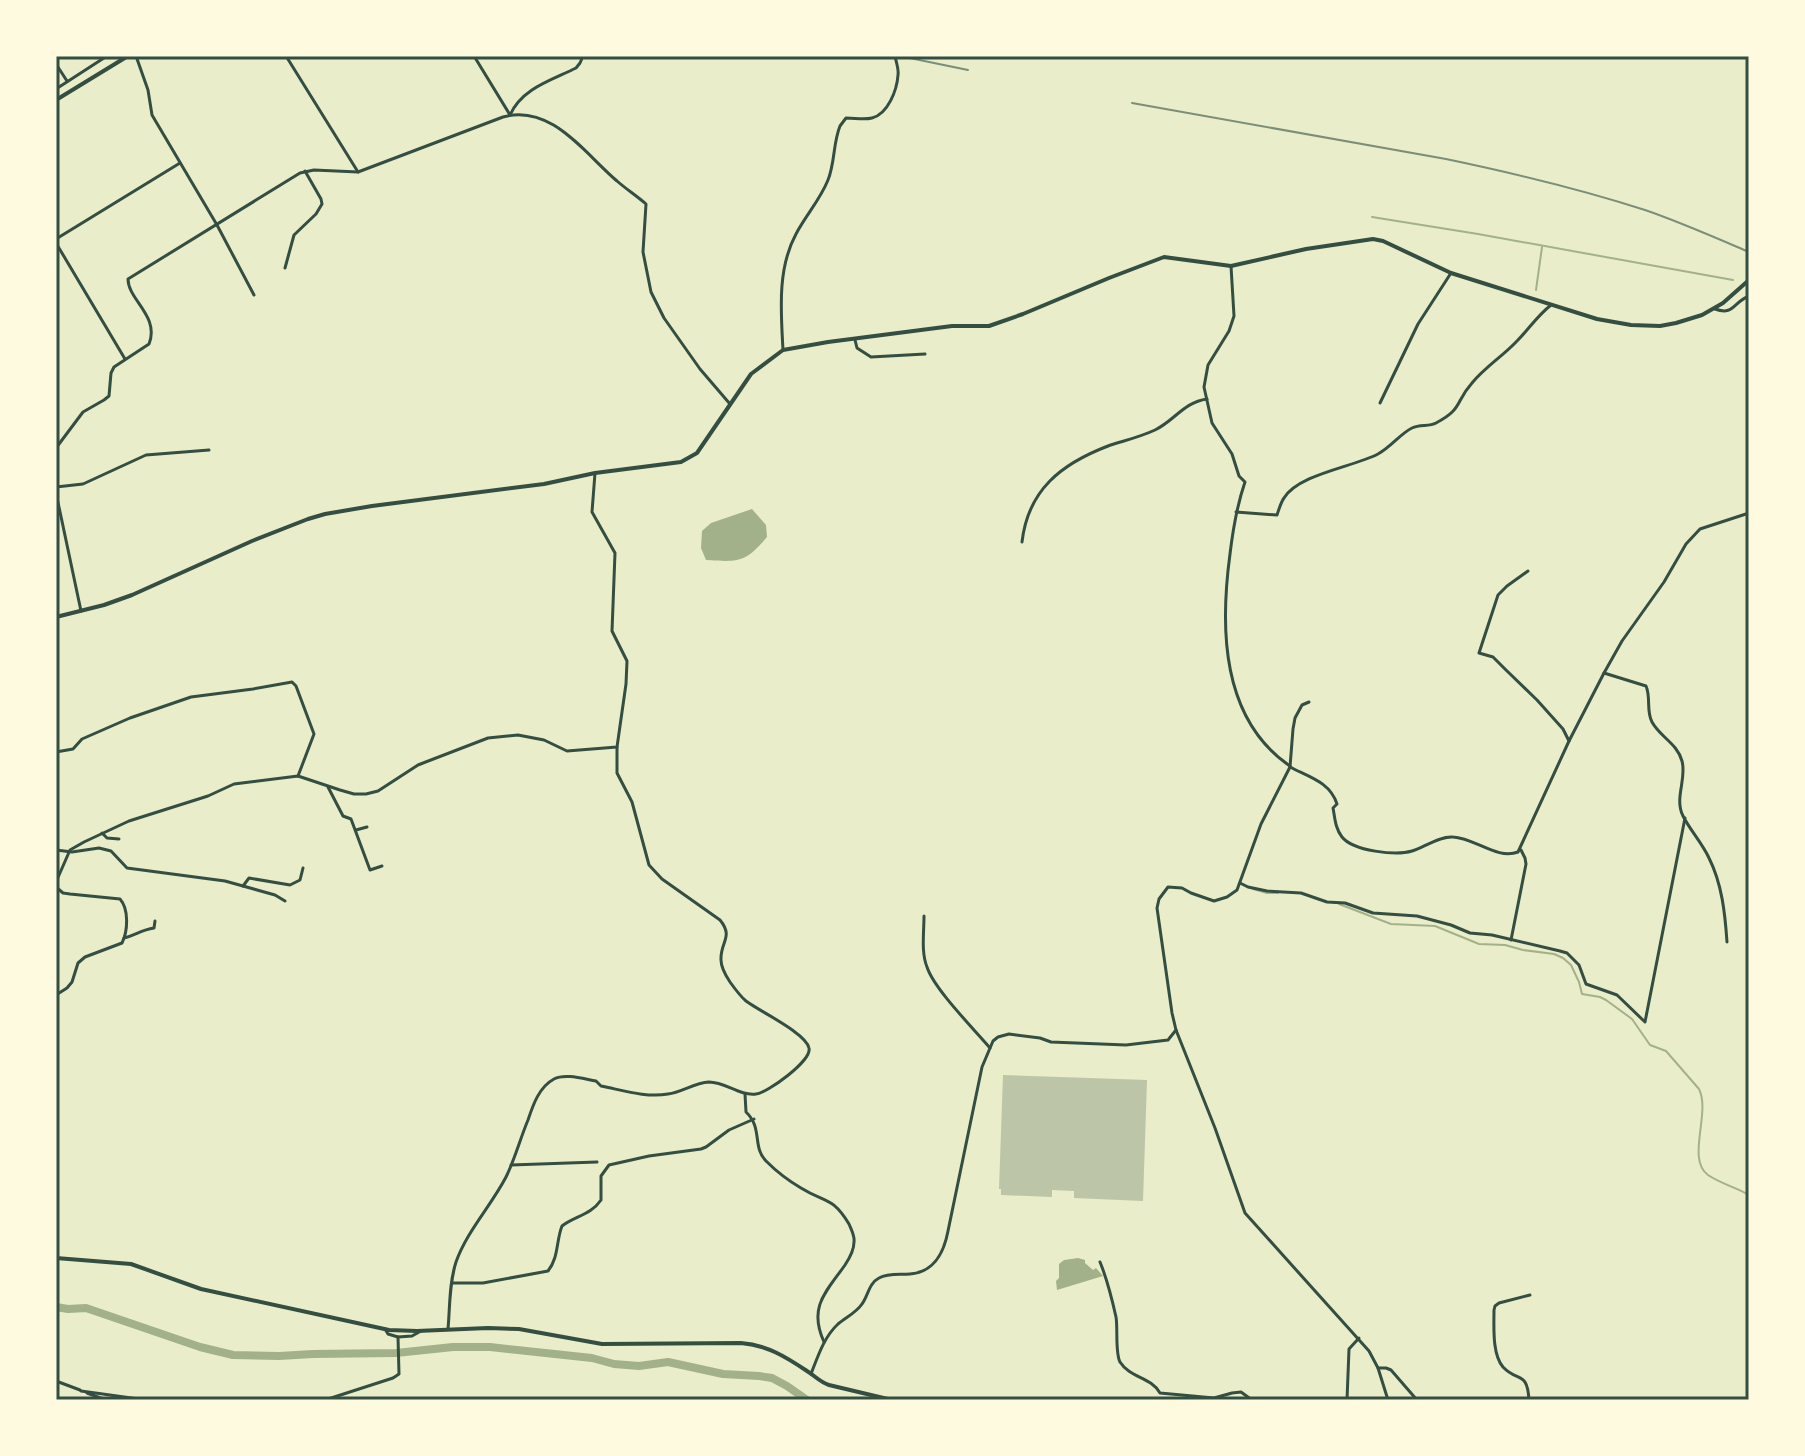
<svg xmlns="http://www.w3.org/2000/svg" width="1805" height="1456" viewBox="0 0 1805 1456" font-family="Overpass,sans-serif">
  <rect width="100%" height="100%" fill="#e9edc9"/>
  <g fill="#a3b18a">
    <path d="M752,509L766,525L767,537C745,563 739,562 706,560L701,548L702,531L711,523Z"/>
    <path d="M1078,1258L1085,1260V1263L1093,1270L1096,1268L1103,1276L1057,1290L1056,1281L1059,1278V1264L1064,1260Z"/>
  </g>
  <g fill="none" stroke-linecap="round" stroke-linejoin="round">
    <g stroke="#a3b18a" stroke-width="2">
      <path d="M1372,217L1478,234L1733,280"/>
      <path d="M1536,290L1542,247"/>
      <path d="M1253,889L1267,893H1278"/>
      <path d="M1339,904L1391,924L1435,926L1479,944L1505,945L1523,950L1554,954L1563,958L1571,965L1579,982L1582,994L1600,997L1606,1000L1632,1019L1650,1045L1666,1051L1699,1089C1711,1113 1686,1159 1708,1175C1721,1184 1736,1187 1749,1195"/>
    </g>
    <path stroke="#a3b18a" stroke-width="8" d="M56,1307L68,1309L86,1308L200,1347L233,1355L279,1356L313,1354L396,1353L453,1347H490L592,1358L614,1364L639,1366L668,1362L723,1374L759,1376L772,1378L787,1386L807,1400"/>
  </g>
  <path fill="#bcc5a7" d="M1003,1075L1147,1080L1143,1201L1074,1198V1191L1052,1190V1197L1001,1195V1189H999Z"/>
  <g fill="none" stroke-linecap="round" stroke-linejoin="round">
    <g stroke="#344e41" stroke-width="3">
      <path d="M136,56L148,90L152,115L217,225L254,295"/>
      <path d="M286,56L358,172"/>
      <path d="M474,56L510,115"/>
      <path d="M56,57L57,56"/>
      <path d="M56,64L67,81"/>
      <path d="M56,89L107,56"/>
      <path d="M510,115C522,88 552,80 576,68L580,63L583,56"/>
      <path d="M56,239L180,163"/>
      <path d="M56,243L125,359"/>
      <path d="M1231,266L1234,316L1229,331L1208,365L1204,387L1212,423L1232,454L1239,476L1245,482C1237,505 1233,529 1230,554C1220,628 1221,719 1290,766"/>
      <path d="M285,268L294,235L316,214L322,204L321,199L305,171"/>
      <path d="M855,340L857,348L871,357L925,354"/>
      <path d="M783,350C781,312 777,269 796,234C806,215 820,200 828,180C835,163 833,143 840,126L846,118C855,118 864,120 872,118C888,114 897,90 898,75C899,69 896,62 895,56"/>
      <path d="M1380,403L1418,324L1451,273"/>
      <path d="M56,448L83,412L104,400L109,396L111,373L114,367L149,344C160,316 128,300 128,279L300,173L314,170L358,172L503,117C551,103 585,154 617,181C626,189 637,196 646,204L643,252L651,292L664,318L700,369L730,404"/>
      <path d="M56,487L83,484L146,455L209,450"/>
      <path d="M56,493L81,611"/>
      <path d="M1236,512L1277,515C1279,509 1281,502 1284,498C1299,474 1353,467 1378,454C1391,447 1400,434 1412,428C1420,424 1429,427 1436,423C1463,409 1455,402 1472,383C1485,367 1503,356 1517,341C1529,329 1537,316 1551,305"/>
      <path d="M1022,542C1028,490 1061,464 1108,446C1123,441 1140,437 1155,430C1174,421 1184,402 1207,399"/>
      <path d="M1528,571L1507,586L1498,595L1479,653L1493,657L1506,670L1537,700L1563,729L1569,741"/>
      <path d="M1604,673L1646,686C1651,697 1646,711 1652,722C1660,737 1677,743 1682,761C1687,779 1674,798 1683,816C1690,830 1702,843 1709,858C1722,884 1725,913 1727,942"/>
      <path d="M56,752L73,749L82,739L130,718L191,697L253,689L292,682L296,686L314,734L298,776"/>
      <path d="M1290,767L1293,729L1295,718L1302,705L1309,702"/>
      <path d="M328,787L343,816L351,819L370,870L382,866"/>
      <path d="M356,830L367,827"/>
      <path d="M102,833L107,838L119,839"/>
      <path d="M56,850L72,852L99,848L111,851L127,868L225,881L275,895L285,901"/>
      <path d="M56,882L70,850L84,842L129,821L208,796L234,784L298,776L340,790L354,794H366L378,791L418,765L488,738L518,735L544,740L567,751L617,747L626,684L627,661L612,631L615,553L592,512L595,473"/>
      <path d="M1240,883L1248,887L1267,891L1301,893L1327,902L1345,903L1373,913L1417,916L1451,925L1470,933L1492,935L1560,951L1567,953L1579,965L1586,984L1617,995L1645,1022L1685,818"/>
      <path d="M243,886L249,878L290,885L300,880L303,868"/>
      <path d="M56,887L63,893L70,894L120,899C129,909 128,931 122,943L85,957L78,963L72,982L67,988L56,995"/>
      <path d="M56,900H57"/>
      <path d="M924,916C924,933 921,952 927,967C934,989 974,1029 990,1048"/>
      <path d="M124,938C136,935 141,930 154,928L155,921"/>
      <path d="M1511,940L1526,864L1525,858L1521,850"/>
      <path d="M745,1094L746,1112C763,1128 752,1147 766,1161C776,1171 789,1181 801,1188C825,1203 832,1196 849,1224C851,1229 855,1236 854,1242C854,1249 849,1259 845,1265C826,1292 808,1307 824,1342"/>
      <path d="M511,1165L597,1162"/>
      <path d="M1100,1262C1107,1279 1112,1299 1116,1317C1118,1329 1115,1352 1120,1362C1130,1378 1151,1377 1160,1393L1214,1398L1232,1393L1241,1392L1252,1400"/>
      <path d="M453,1283H483L548,1271C559,1257 556,1241 562,1226C575,1216 591,1215 601,1200V1176L609,1165L649,1156L701,1149L706,1147L729,1130L754,1119"/>
      <path d="M385,1329L388,1334L398,1337"/>
      <path d="M448,1329C450,1307 449,1284 456,1262C467,1231 491,1206 506,1177C515,1159 520,1139 528,1120C533,1105 539,1087 554,1079C565,1073 584,1079 596,1081L601,1086C622,1090 646,1098 668,1094C682,1092 694,1083 709,1082C726,1082 739,1096 756,1094C767,1093 812,1061 809,1048C806,1033 759,1011 746,1001C740,996 735,989 730,982C726,976 721,967 721,960C720,942 734,937 720,920L662,879L649,865L632,802L617,773V747"/>
      <path d="M56,1381L80,1390"/>
      <path d="M81,1391L146,1400"/>
      <path d="M87,1393L106,1400"/>
      <path d="M325,1400L393,1378L399,1374L398,1337L412,1336L421,1331"/>
      <path d="M1347,1400L1349,1349L1359,1338"/>
      <path d="M1529,1400C1527,1370 1518,1383 1503,1367C1492,1354 1494,1327 1494,1310L1495,1306L1499,1303L1530,1295"/>
    </g>
    <g stroke="#344e41" stroke-width="3">
      <path d="M1715,309C1734,316 1733,302 1749,296"/>
      <path d="M1378,1368H1386L1391,1370L1417,1400"/>
      <path d="M811,1374C818,1356 824,1337 838,1324C846,1317 856,1313 862,1304C868,1296 869,1283 879,1278C888,1273 900,1275 910,1274C935,1272 944,1252 948,1231L982,1067L993,1041L998,1037L1009,1034L1040,1038L1051,1042L1126,1045L1168,1040L1176,1030"/>
      <path d="M1388,1400L1378,1368L1369,1351L1245,1213L1215,1128L1176,1030L1172,1013L1157,908L1159,899L1168,887L1182,888L1191,893L1214,901L1227,897L1237,890L1261,824L1290,767C1309,777 1330,782 1337,804L1333,808C1335,818 1335,828 1342,837C1353,851 1396,856 1412,851C1424,847 1440,836 1453,837C1475,838 1497,860 1518,852L1569,741L1604,673L1622,641L1664,582L1686,544L1700,529L1749,513"/>
    </g>
    <path stroke="#344e41" stroke-width="4" d="M56,617L104,605L132,595L252,541L308,519L325,514L372,506L544,484L595,473L681,462L697,453L751,374L783,350L828,342L952,326H989L1023,314L1109,278L1164,257L1231,266L1306,249L1373,239L1383,241L1451,273L1597,319L1631,325L1660,326L1676,323L1702,315L1723,303L1749,280"/>
    <path stroke="#344e41" stroke-width="4" d="M56,100L128,56"/>
    <path stroke="#344e41" stroke-width="4" d="M56,1258L131,1264L201,1289L389,1330L417,1331L488,1328L519,1329L602,1344L741,1343C767,1345 786,1357 807,1371C815,1376 820,1382 829,1385L892,1400"/>
    <g stroke="#7c8e77" stroke-width="2">
      <path d="M900,56L968,70"/>
      <path d="M1132,103L1446,159C1513,173 1580,189 1645,210C1680,222 1714,237 1749,252"/>
    </g>
  </g>
  <rect width="1805" height="1456" fill="none" stroke="#fefae0" stroke-width="116"/>
  <rect x="58" y="58" width="1689" height="1340" fill="none" stroke="#344e41" stroke-width="3"/>
</svg>
